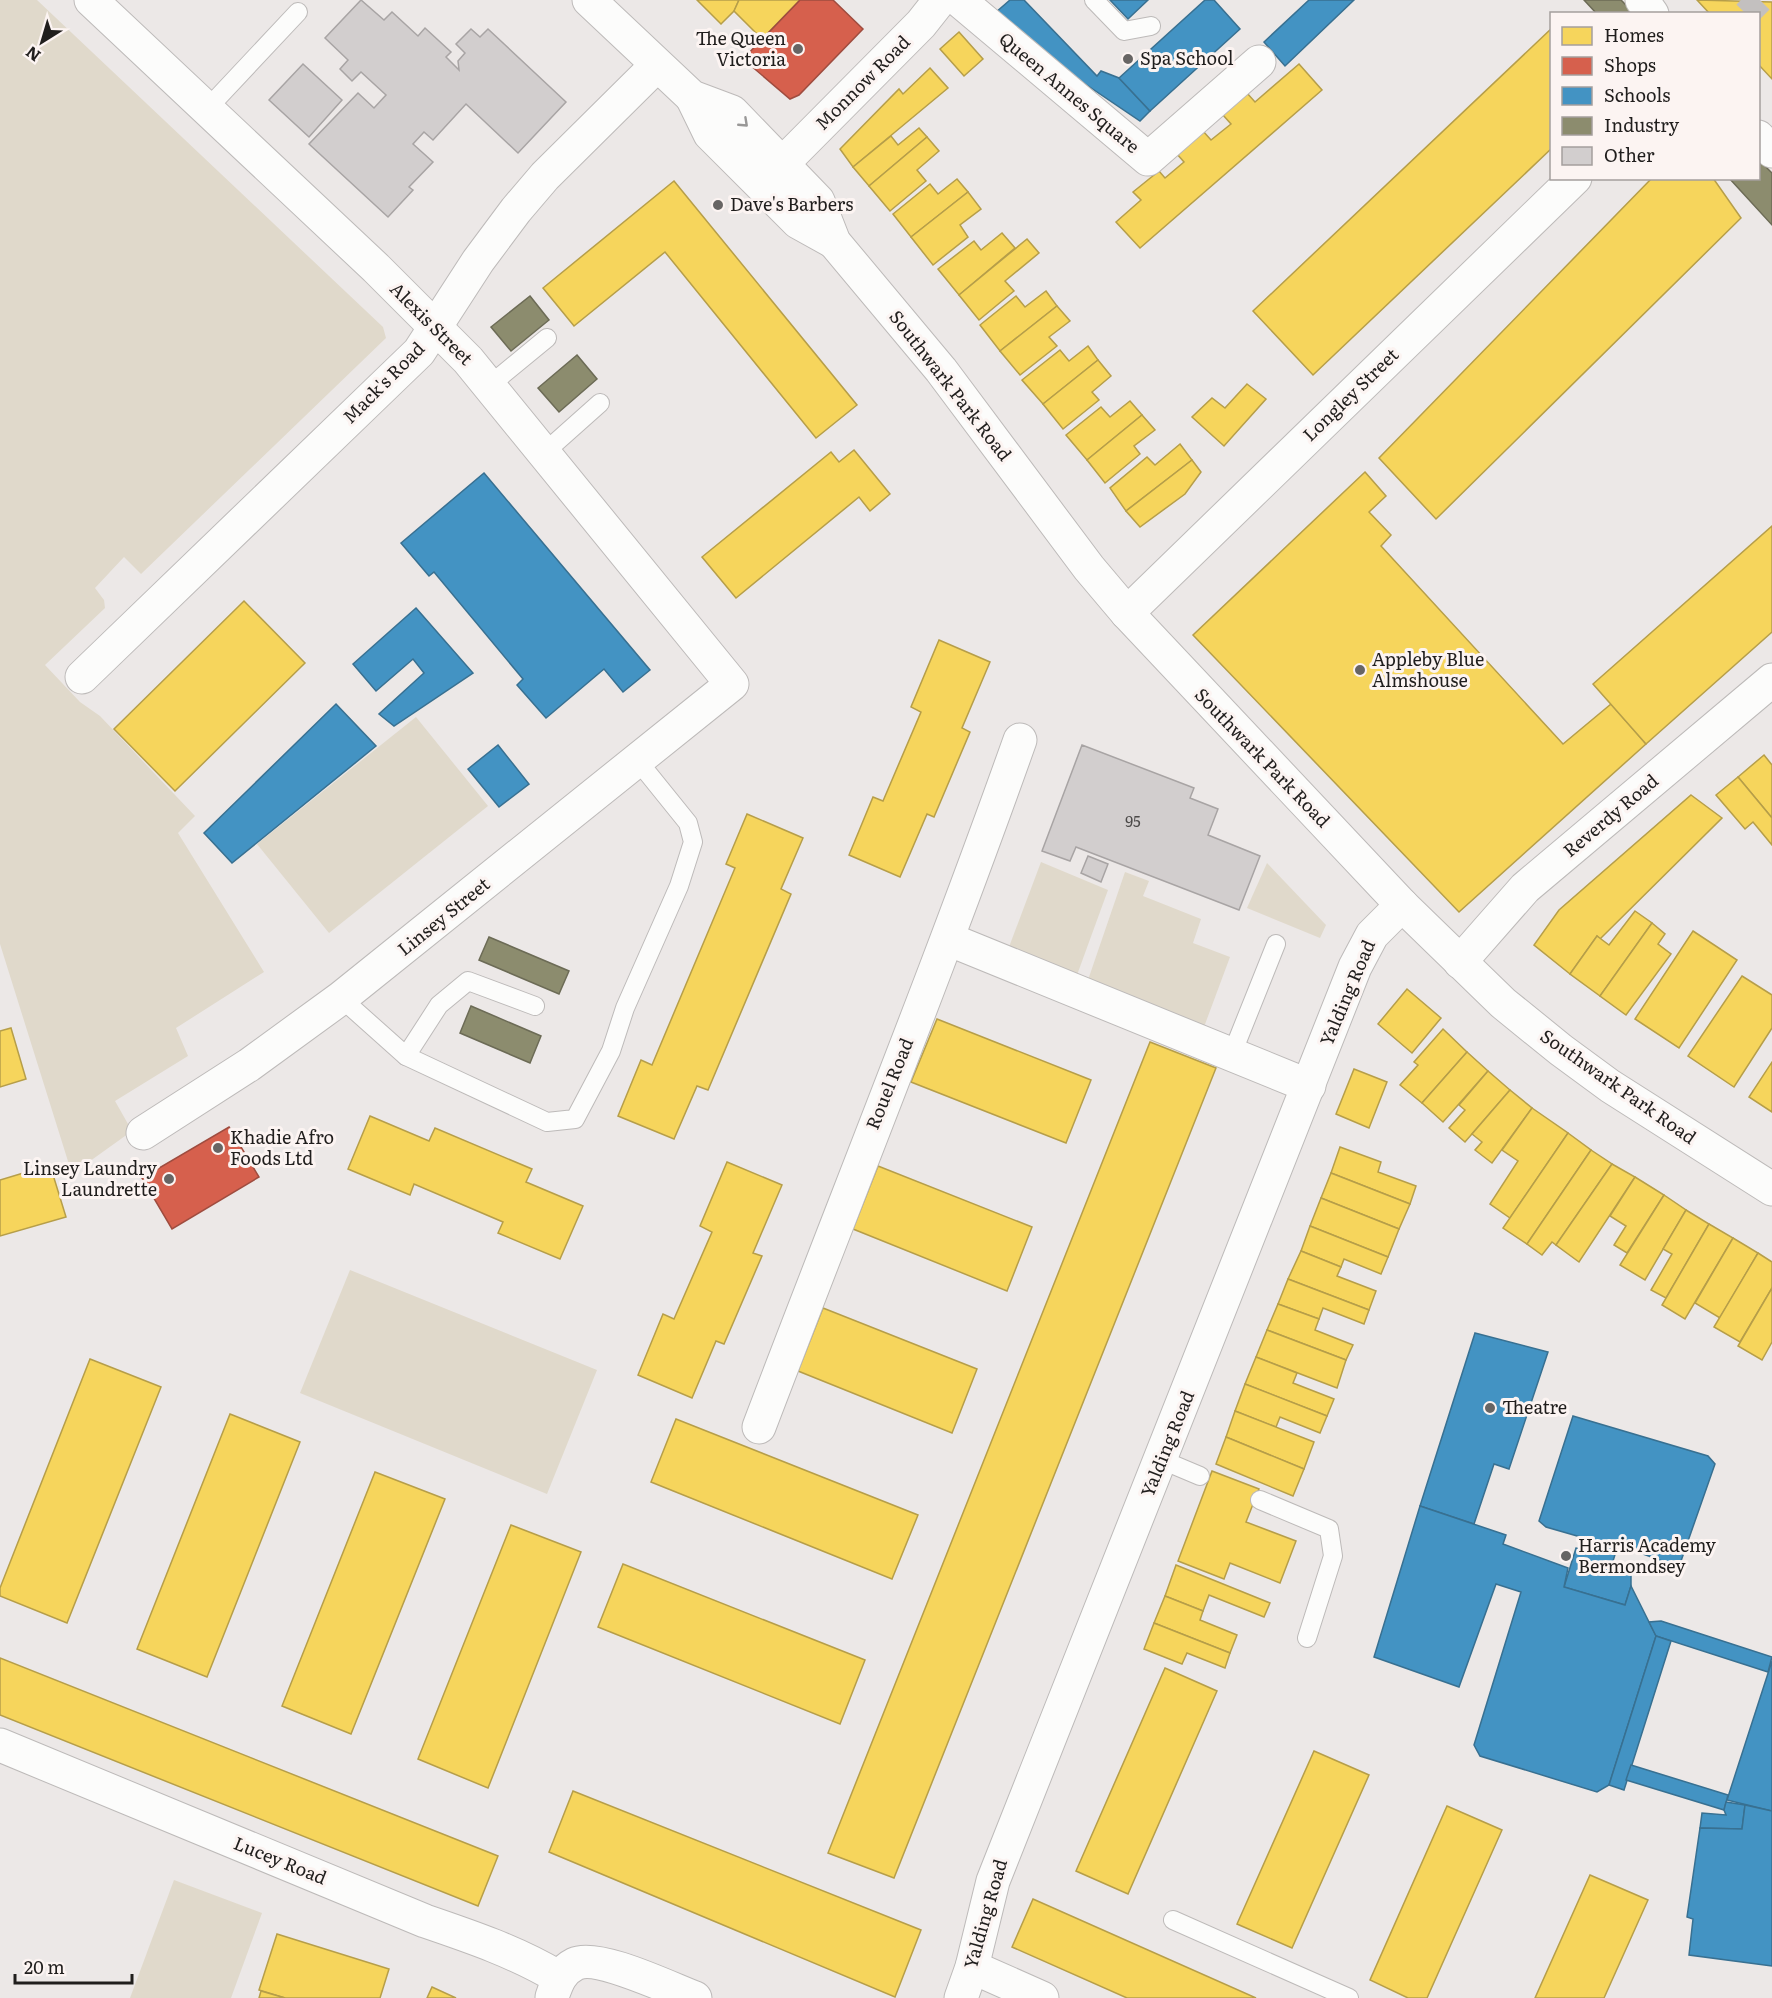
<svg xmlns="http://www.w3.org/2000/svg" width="1772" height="1998" viewBox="0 0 1772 1998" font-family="Literata,serif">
  <rect width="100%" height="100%" fill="#ece8e7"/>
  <g fill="#e0d9cb">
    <path d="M0,0H37L383,327L386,338L141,574L124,557L95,588L104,600L105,608L45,665L80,702L100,716L195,816L178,833L264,972L176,1028L188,1056L115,1101L132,1131L72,1174L0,944Z"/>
    <path d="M416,717L488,806L329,933L257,844Z"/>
    <path d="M1041,862L1108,890L1077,975L1009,947Z"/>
    <path d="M1267,863L1326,925L1320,938L1247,908Z"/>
    <path d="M1125,872L1149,881L1143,896L1201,919L1193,943L1230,957L1204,1027L1088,980Z"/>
    <path d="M350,1270L597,1370L547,1494L300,1393Z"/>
    <path d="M174,1880L262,1913L231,1998H130Z"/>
  </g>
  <g fill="#f6d55c" stroke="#b69e49" stroke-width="1.5">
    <path d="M697,0H739L734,11L721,24Z"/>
    <path d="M739,0H800L762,39L734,11Z"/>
    <path d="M1697,0L1772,2V79L1758,64V14H1710Z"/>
    <path d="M1552,28V148L1313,375L1253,311Z"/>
    <path d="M959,32L983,59L964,76L940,49Z"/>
    <path d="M1299,64L1322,90L1140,248L1116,222L1141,200L1133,192L1159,171L1165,178L1184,162L1177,154L1203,131L1211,140L1231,124L1223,115L1247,93L1255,102Z"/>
    <path d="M930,68L948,88L853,167L840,149L899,89L903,94Z"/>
    <path d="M919,128L927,137L869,186L853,167L891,136L898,145Z"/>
    <path d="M927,137L939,151L917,170L926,181L890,211L869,186Z"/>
    <path d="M1652,178H1713L1741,218L1436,519L1379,458Z"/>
    <path d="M957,179L968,192L911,237L893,214L930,184L938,194Z"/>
    <path d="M674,181L857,405L816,438L665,252L574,326L543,288Z"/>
    <path d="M968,192L981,209L960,225L968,237L933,265L911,237Z"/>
    <path d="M1002,233L1015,248L959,295L938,269L974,241L981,250Z"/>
    <path d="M1027,239L1039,253L1005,281L1014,291L979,320L959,295Z"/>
    <path d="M1046,291L1057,306L1000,351L980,325L1016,296L1025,307Z"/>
    <path d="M1057,306L1070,321L1049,337L1057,346L1020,375L1000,351Z"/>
    <path d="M1088,346L1098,360L1043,404L1022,380L1060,350L1069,361Z"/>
    <path d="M1098,360L1111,376L1092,392L1099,400L1063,429L1043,404Z"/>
    <path d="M1247,384L1266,399L1224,446L1192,417L1212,398L1225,408Z"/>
    <path d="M1130,401L1142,415L1087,460L1066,435L1101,407L1110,417Z"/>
    <path d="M1142,415L1155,430L1134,446L1140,454L1105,483L1087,460Z"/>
    <path d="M1180,444L1192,460L1126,511L1110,488L1147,457L1155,465Z"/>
    <path d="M854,450L890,494L870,511L859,497L736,598L702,557L831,452L839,462Z"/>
    <path d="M1192,460L1201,472L1185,494L1140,527L1126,511Z"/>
    <path d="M1365,472L1386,496L1369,512L1391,535L1381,546L1563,744L1611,704L1646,744L1459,912L1193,635Z"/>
    <path d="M1772,526V632L1646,744L1593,684Z"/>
    <path d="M244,601L305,663L175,791L114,729Z"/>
    <path d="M939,640L990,662L962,728L970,732L934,817L927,814L900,877L849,855L873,797L883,801L921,712L911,707Z"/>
    <path d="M1764,755L1772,765V818L1738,777Z"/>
    <path d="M1738,777L1772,818V845L1753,822L1745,829L1716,795Z"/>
    <path d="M1691,795L1722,818L1600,939L1597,936L1570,974L1534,945L1559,910Z"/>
    <path d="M747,814L803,838L781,889L791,894L708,1090L697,1086L674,1139L618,1116L641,1060L652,1065L735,868L726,864Z"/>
    <path d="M1635,911L1652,923L1600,996L1570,974L1597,936L1609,945Z"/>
    <path d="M1652,923L1665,934L1658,944L1671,954L1626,1015L1600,996Z"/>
    <path d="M1693,931L1737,960L1679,1048L1635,1019Z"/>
    <path d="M1742,976L1772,995V1028L1734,1087L1688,1056Z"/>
    <path d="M1407,989L1441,1018L1412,1053L1378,1024Z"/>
    <path d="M937,1019L1091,1080L1066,1143L911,1082Z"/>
    <path d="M11,1028L26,1079L0,1087V1031Z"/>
    <path d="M1443,1029L1467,1052L1422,1103L1400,1085L1418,1065L1414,1062Z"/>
    <path d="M1150,1042L1216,1068L894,1878L828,1853Z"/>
    <path d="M1467,1052L1488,1071L1443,1122L1422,1103Z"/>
    <path d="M1772,1062V1112L1749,1097Z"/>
    <path d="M1354,1069L1387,1082L1369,1128L1336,1114Z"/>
    <path d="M1488,1071L1510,1090L1465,1142L1449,1128L1465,1110L1459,1105Z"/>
    <path d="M1510,1090L1532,1108L1492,1163L1475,1150L1482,1142L1472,1134Z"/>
    <path d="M1532,1108L1568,1133L1510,1218L1490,1204L1518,1161L1502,1150Z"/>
    <path d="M370,1116L429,1141L435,1128L532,1169L526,1182L583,1206L560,1259L498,1233L503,1222L414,1184L410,1195L348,1169Z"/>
    <path d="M1568,1133L1591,1150L1527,1244L1503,1228Z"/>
    <path d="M1340,1147L1381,1162L1378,1172L1416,1186L1410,1204L1331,1173Z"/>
    <path d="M1591,1150L1612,1164L1556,1245L1552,1242L1542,1255L1527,1244Z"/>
    <path d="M727,1162L782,1185L753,1253L762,1256L724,1344L716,1341L692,1398L638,1375L663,1314L674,1319L712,1232L700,1226Z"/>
    <path d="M1612,1164L1635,1177L1579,1262L1556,1245Z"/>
    <path d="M50,1165L66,1217L0,1236V1180Z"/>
    <path d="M878,1166L1032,1227L1007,1291L853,1229Z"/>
    <path d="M1331,1173L1410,1204L1399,1229L1321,1198Z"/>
    <path d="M1635,1177L1664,1195L1627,1253L1614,1245L1626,1226L1610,1216Z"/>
    <path d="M1664,1195L1686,1210L1645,1280L1620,1265Z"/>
    <path d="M1321,1198L1399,1229L1388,1257L1310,1226Z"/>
    <path d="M1686,1210L1709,1224L1666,1298L1651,1290L1672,1254L1663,1249Z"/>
    <path d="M1709,1224L1733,1238L1685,1319L1662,1305Z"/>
    <path d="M1310,1226L1388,1257L1381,1274L1344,1259L1341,1267L1301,1251Z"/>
    <path d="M1733,1238L1758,1253L1720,1318L1695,1303Z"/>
    <path d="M1301,1251L1341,1267L1337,1276L1376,1291L1369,1310L1288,1279Z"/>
    <path d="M1758,1253L1772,1262V1288L1740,1342L1714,1327Z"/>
    <path d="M1288,1279L1369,1310L1364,1324L1323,1308L1319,1319L1278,1304Z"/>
    <path d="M1772,1288V1342L1762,1360L1738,1346Z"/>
    <path d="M1278,1304L1319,1319L1315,1330L1353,1345L1346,1360L1267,1330Z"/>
    <path d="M823,1308L977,1369L952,1433L798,1371Z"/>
    <path d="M1267,1330L1346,1360L1337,1388L1256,1357Z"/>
    <path d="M1256,1357L1297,1373L1293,1383L1334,1399L1327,1416L1245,1384Z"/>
    <path d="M90,1359L161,1387L67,1623L0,1596V1588Z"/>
    <path d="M1245,1384L1327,1416L1320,1433L1280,1417L1276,1427L1235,1411Z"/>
    <path d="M1235,1411L1314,1442L1304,1469L1226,1437Z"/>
    <path d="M230,1414L300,1442L207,1677L137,1649Z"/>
    <path d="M676,1419L918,1515L892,1579L651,1482Z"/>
    <path d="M1226,1437L1304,1469L1293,1496L1216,1464Z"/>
    <path d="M1212,1471L1259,1489L1246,1522L1296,1541L1280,1583L1230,1563L1224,1579L1178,1561Z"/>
    <path d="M375,1472L445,1499L351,1734L282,1706Z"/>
    <path d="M511,1525L581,1552L488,1788L418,1759Z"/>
    <path d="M623,1564L865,1660L840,1724L598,1627Z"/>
    <path d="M1176,1565L1270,1603L1264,1617L1209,1595L1203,1611L1165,1596Z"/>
    <path d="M1165,1596L1203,1611L1200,1620L1237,1635L1230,1653L1154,1623Z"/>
    <path d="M1154,1623L1230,1653L1225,1668L1187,1653L1182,1664L1144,1649Z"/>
    <path d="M0,1658L498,1856L478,1906L0,1715Z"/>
    <path d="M1165,1668L1217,1691L1128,1894L1076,1871Z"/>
    <path d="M1314,1751L1369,1775L1292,1948L1237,1924Z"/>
    <path d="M573,1791L921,1930L895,1997L549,1852Z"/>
    <path d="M1447,1806L1502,1830L1427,1998H1408L1370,1980Z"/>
    <path d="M1590,1875L1648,1900L1604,1998H1535Z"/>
    <path d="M1033,1899L1256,1998H1127L1012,1947Z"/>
    <path d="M277,1934L389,1969L380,1998H285L259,1990Z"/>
    <path d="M432,1987L456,1998H427Z"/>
    <path d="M261,1991L285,1998H259Z"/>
  </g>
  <g fill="#d6604d" stroke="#9f4c3f" stroke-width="1.5">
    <path d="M800,0H833L863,29L799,95L790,99L743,59Z"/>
    <path d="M229,1127L259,1177L172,1229L142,1178Z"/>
  </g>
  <g fill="#4393c3" stroke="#387091" stroke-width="1.5">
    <path d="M1010,0H1024L1097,76L1101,71L1119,78L1150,111L1140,121L1026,44L995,13Z"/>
    <path d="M1110,0H1148L1128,19Z"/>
    <path d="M1205,0H1214L1240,29L1150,111L1119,78Z"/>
    <path d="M1309,0H1354L1285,66L1264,42Z"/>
    <path d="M484,473L650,670L623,692L604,669L546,718L517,685L523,679L434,572L429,576L401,543Z"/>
    <path d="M416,608L473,673L394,726L379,714L424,673L413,659L376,691L353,664Z"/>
    <path d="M336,704L376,746L232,863L204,833Z"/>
    <path d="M498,745L529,784L499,807L468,769Z"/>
    <path d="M1475,1333L1548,1352L1509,1469L1494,1464L1474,1524L1420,1506Z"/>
    <path d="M1573,1416L1708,1456L1715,1464L1681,1561L1676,1566L1618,1545L1613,1561L1631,1568V1586L1625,1605L1564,1587L1576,1548L1595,1551L1598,1542L1546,1527L1539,1521Z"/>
    <path d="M1420,1506L1506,1535L1503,1544L1568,1568L1564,1587L1625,1605L1631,1586L1656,1636L1609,1785L1597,1792L1480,1756L1474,1745L1521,1592L1496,1584L1459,1687L1374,1657Z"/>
    <path d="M1661,1621L1772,1657L1768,1672L1656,1636L1649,1622Z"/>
    <path d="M1656,1636L1671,1641L1624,1790L1609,1785Z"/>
    <path d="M1772,1661V1811L1727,1800Z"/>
    <path d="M1631,1765L1728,1795L1724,1810L1626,1780Z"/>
    <path d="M1726,1802L1745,1805L1742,1829L1700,1828L1702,1813L1726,1815L1724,1810Z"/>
    <path d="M1745,1805L1772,1811V1966L1689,1955L1693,1919L1687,1917L1700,1828L1742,1829Z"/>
  </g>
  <g fill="#8c8c6e" stroke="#6c6b56" stroke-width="1.5">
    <path d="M1584,0H1621L1631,10L1628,14H1597Z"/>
    <path d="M1758,159L1772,173V225L1729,178H1758Z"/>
    <path d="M530,296L549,320L511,351L491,327Z"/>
    <path d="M577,355L597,379L559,412L538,388Z"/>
    <path d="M489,937L569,971L559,994L479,960Z"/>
    <path d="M471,1006L541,1036L530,1063L460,1033Z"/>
  </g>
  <g fill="#d2cece" stroke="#a8a4a4" stroke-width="1.5">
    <path d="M361,0L384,20L392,12L418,36L425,28L451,52L446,57L459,70L458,61L465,53L456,44L471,29L480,37L488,29L566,102L518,153L466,104L433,140L424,132L413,144L433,162L409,187L413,190L388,217L309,144L358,93L374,108L386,95L361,72L352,81L340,69L348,60L325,38Z"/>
    <path d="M303,64L342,100L309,137L269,100Z"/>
    <path d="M1082,745L1194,788L1190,798L1218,809L1208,835L1260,856L1239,910L1076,847L1070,861L1042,851Z"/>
    <path d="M1088,856L1108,864L1101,882L1081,873Z"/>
  </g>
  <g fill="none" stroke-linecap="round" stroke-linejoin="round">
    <path stroke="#c3c0bf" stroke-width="27" stroke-dasharray="27 14" stroke-linecap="butt" d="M1746,14L1760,0"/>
    <g stroke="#bdbab9" stroke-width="20">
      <g id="service">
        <path d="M1094,0L1124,31L1151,26"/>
        <path d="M207,109L298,12"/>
        <path d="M490,385L547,338"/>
        <path d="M545,452L600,403"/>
        <path d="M341,998L406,1056L547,1122L575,1119L611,1051L625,1008L679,886L693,842L688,823L638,761"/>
        <path d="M1232,1054L1276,944"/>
        <path d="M406,1056L439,1005L468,981L535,1006"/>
        <path d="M1162,1460L1200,1476"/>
        <path d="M1260,1500L1329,1529L1333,1556L1307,1638"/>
        <path d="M1173,1920L1349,1998"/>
      </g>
    </g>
    <g stroke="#bdbab9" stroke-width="35">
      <g id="minor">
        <path d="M91,0L376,268L468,360L732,684L341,998L249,1065L143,1133"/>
        <path d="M959,0L1148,159L1259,62"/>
        <path d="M1642,0L1652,14"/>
        <path d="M1758,137L1772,151"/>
        <path d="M783,163L921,24L940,0"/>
        <path d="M1127,613L1575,178"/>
        <path d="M82,677L419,352L478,261L516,210L545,176L657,65"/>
        <path d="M948,939L1309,1086"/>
        <path d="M1460,962L1525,888L1772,680"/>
        <path d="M759,1427C846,1198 938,971 1020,740"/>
        <path d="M0,1745L425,1921C472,1937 516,1952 558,1977"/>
        <path d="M972,1967L1042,1998"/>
        <path d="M552,1997C557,1982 561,1971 575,1964C597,1953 671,1989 695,1998"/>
        <path d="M961,1998L972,1967L993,1881L1355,967L1372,935L1402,905"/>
      </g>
    </g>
    <g stroke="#bdbab9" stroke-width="35">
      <g id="primary">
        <path d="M589,0L692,97L732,112L818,201L834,242L941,370L1089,568L1127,613L1402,905L1503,1003L1561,1050L1610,1086L1772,1189"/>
        <path d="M692,97L710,134L798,222L834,242"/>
      </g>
    </g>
    <use href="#service" stroke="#fcfcfb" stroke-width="18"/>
    <use href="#minor" stroke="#fcfcfb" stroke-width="33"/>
    <use href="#primary" stroke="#fcfcfb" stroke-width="33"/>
  </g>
  <defs><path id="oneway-chevron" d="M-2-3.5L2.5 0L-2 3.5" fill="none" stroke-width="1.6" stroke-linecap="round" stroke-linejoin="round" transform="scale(1.5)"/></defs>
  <use stroke="#999897" href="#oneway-chevron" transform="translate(744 123) rotate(43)"/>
  <g fill="#676564" stroke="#fcf4f2" stroke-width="2">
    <circle cx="798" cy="49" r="6"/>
    <circle cx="1128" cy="59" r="6"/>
    <circle cx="718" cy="205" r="6"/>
    <circle cx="1360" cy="670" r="6"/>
    <circle cx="218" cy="1148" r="6"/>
    <circle cx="169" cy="1179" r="6"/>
    <circle cx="1490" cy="1408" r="6"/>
    <circle cx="1566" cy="1556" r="6"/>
  </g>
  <g text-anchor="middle" stroke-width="6" stroke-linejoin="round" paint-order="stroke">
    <g font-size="15" fill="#4c4a49">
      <text x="1133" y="827">95</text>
    </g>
    <g font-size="18" fill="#201e1d" stroke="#fcf4f2" text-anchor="start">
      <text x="786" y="45" text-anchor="end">The Queen<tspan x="786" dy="21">Victoria</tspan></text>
      <text x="1140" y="65">Spa School</text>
      <text x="730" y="211">Dave's Barbers</text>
      <text x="1372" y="666">Appleby Blue<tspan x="1372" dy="21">Almshouse</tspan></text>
      <text x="230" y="1144">Khadie Afro<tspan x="230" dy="21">Foods Ltd</tspan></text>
      <text x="157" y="1175" text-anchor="end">Linsey Laundry<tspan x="157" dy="21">Laundrette</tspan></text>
      <text x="1502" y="1414">Theatre</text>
      <text x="1578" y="1552">Harris Academy<tspan x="1578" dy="21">Bermondsey</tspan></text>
    </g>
    <g font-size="18" fill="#201e1d" stroke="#fcf4f2">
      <text transform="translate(863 83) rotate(-45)" y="6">Monnow Road</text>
      <text transform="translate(1069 93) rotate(40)" y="6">Queen Annes Square</text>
      <text transform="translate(431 324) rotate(45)" y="6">Alexis Street</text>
      <text transform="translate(384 383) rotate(-45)" y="6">Mack's Road</text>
      <text transform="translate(950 386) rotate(52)" y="6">Southwark Park Road</text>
      <text transform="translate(1351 395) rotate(-44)" y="6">Longley Street</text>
      <text transform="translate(1262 758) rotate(46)" y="6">Southwark Park Road</text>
      <text transform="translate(1611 816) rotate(-40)" y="6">Reverdy Road</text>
      <text transform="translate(444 917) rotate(-39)" y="6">Linsey Street</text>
      <text transform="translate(1348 993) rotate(-67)" y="6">Yalding Road</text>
      <text transform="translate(890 1084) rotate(-68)" y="6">Rouel Road</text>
      <text transform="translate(1618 1087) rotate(35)" y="6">Southwark Park Road</text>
      <text transform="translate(1168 1444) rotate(-68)" y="6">Yalding Road</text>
      <text transform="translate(280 1861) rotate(22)" y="6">Lucey Road</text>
      <text transform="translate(986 1914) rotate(-74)" y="6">Yalding Road</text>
    </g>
  </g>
  <rect x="1550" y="12" width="210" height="168" fill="#fcf4f2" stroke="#a49e9d" stroke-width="1.5"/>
  <rect x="1562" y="27" width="30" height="18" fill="#f6d55c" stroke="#a49e9d" stroke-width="1.5"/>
  <text x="1604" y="42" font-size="18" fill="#201e1d">Homes</text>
  <rect x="1562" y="57" width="30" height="18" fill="#d6604d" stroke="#a49e9d" stroke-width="1.5"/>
  <text x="1604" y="72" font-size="18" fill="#201e1d">Shops</text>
  <rect x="1562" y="87" width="30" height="18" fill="#4393c3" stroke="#a49e9d" stroke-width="1.5"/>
  <text x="1604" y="102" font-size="18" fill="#201e1d">Schools</text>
  <rect x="1562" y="117" width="30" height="18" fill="#8c8c6e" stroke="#a49e9d" stroke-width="1.5"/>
  <text x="1604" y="132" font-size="18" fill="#201e1d">Industry</text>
  <rect x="1562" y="147" width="30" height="18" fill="#d2cece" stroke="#a49e9d" stroke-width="1.5"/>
  <text x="1604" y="162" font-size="18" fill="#201e1d">Other</text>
  <g transform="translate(42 42) rotate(217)" stroke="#fcf4f2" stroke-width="4.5" paint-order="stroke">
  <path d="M0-4.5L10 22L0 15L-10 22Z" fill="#201e1d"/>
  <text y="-9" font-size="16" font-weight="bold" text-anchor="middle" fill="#201e1d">N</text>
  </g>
  <path d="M15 1974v9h117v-9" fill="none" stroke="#201e1d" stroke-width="3"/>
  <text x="24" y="1974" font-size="18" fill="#201e1d" stroke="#fcf4f2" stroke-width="4.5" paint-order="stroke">20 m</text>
</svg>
